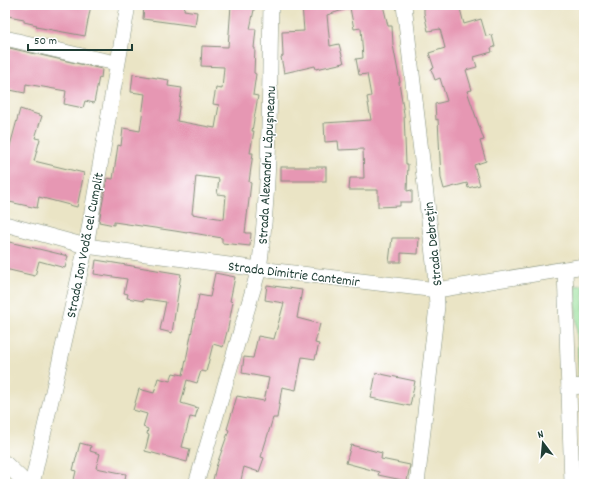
<svg xmlns="http://www.w3.org/2000/svg" width="589" height="489" viewBox="0 0 589 489" font-family="Dekko,sans-serif">
  <rect width="100%" height="100%" fill="#fff"/>
  <filter id="ink" filterUnits="userSpaceOnUse"><feTurbulence type="fractalNoise" baseFrequency=".025" numOctaves="2"/><feDisplacementMap in="SourceGraphic" scale="8" xChannelSelector="R" yChannelSelector="G"/><feConvolveMatrix kernelMatrix="1 2 1 2 8 2 1 2 1" color-interpolation-filters="sRGB"/></filter>
  <filter id="wash" filterUnits="userSpaceOnUse"><feTurbulence type="fractalNoise" baseFrequency=".012" numOctaves="4" result="noise"/><feDisplacementMap in="SourceGraphic" scale="16" xChannelSelector="R" yChannelSelector="G"/><feGaussianBlur stdDeviation="0.9" result="paint"/><feColorMatrix in="noise" values="0 0 0 0 0 0 0 0 0 0 0 0 0 0 0 0 0 1.4 0 .05"/><feComposite in="paint" operator="in"/></filter>
  <g filter="url(#wash)">
    <rect width="100%" height="100%" fill="#eae4c5"/>
    <path fill="#96df99" stroke="#5a8e66" d="M584,285V379H579L575,286Z"/>
    <g id="blocks">
      <g fill="#e697b3" fill-rule="evenodd">
        <path d="M5,5H91L85,36L36,27L37,25L24,22V19L8,16V15L5,14Z"/>
        <path d="M144,5H185L184,10L197,12L195,26L143,19Z"/>
        <path d="M231,5H255L250,29H256L254,48H255L254,73L256,74L253,95L258,96L252,131H254L250,153H253L249,182L251,183L245,233H251L250,246L222,243V238L187,232V233L175,231L114,222V225L99,222L107,178L113,179L118,145L121,146L123,128L140,131L145,94L131,92L133,74L169,80L168,86L182,88L177,121L215,128L219,105L213,104L216,88L222,89L224,67L201,66L202,46L228,47ZM196,176L219,179L217,194L226,195L224,219L192,214Z"/>
        <path d="M302,5H383L388,26H392L393,45L400,82H399L404,114L406,164H408L407,191L412,190V202H400V206L378,207V190H349L350,178H364L363,149L339,150L338,141L325,142L324,123L371,120L367,97L371,96L367,74L359,75L356,59L363,58L361,28L354,29L350,8L327,15L330,46L339,44L344,63L316,69L315,66L284,73L281,57L283,56L282,32L304,31Z"/>
        <path d="M424,5H459L464,24L481,19L486,36L492,35L495,47L491,48L492,52L474,57L477,67L466,70L472,90L467,91L484,140L480,141L486,161L474,165L480,185L468,188L467,183L444,189L441,178L438,119L436,120L435,104L447,101L440,78L435,80L431,69L434,68L429,53L445,48L440,29L428,31L424,13Z"/>
        <path d="M5,47L102,69L101,78L99,77L94,103L85,101L83,108L64,104L66,91L26,84L25,93L5,89Z"/>
        <path d="M20,109L42,116L35,138L40,139L34,161L84,173L77,207L39,197L37,208L5,201V152L8,153Z"/>
        <rect x="281" y="167" width="45" height="14"/>
        <path d="M392,238H419L418,254L401,253V262H389Z"/>
        <path d="M5,241L68,256L65,268L39,261L35,276L5,269Z"/>
        <path d="M96,260L181,274L172,333L160,330L166,302L145,299L144,301L127,298L128,294L124,293L127,279L94,274Z"/>
        <path d="M215,273L235,277L230,301L233,302L228,328L223,347L213,344L206,372L201,371L197,383L187,380L181,403L198,408L195,418L190,417L182,447L190,449L187,462L145,451L149,435L147,434L148,429L143,427L147,414L133,410L139,389L154,393L158,378L170,381L173,373L183,375L199,295L210,297Z"/>
        <path d="M267,285L302,290L297,318L320,324L315,343L319,344L315,359L302,357L296,390L282,387L277,418H273L261,457L264,458L259,472L244,467L240,484H212L216,467L229,430L227,429L237,396L264,401L269,378L242,373L244,357L253,358L258,336L274,339L284,303L265,300Z"/>
        <path d="M376,373L415,381L410,406L371,398Z"/>
        <path d="M80,443L91,446L90,451L100,454L96,468L126,474L124,484H73L76,471L73,470Z"/>
        <path d="M351,445L382,453L381,459L410,465L407,481L378,475L379,472L346,463Z"/>
      </g>
    </g>
  </g>
  <g filter="url(#ink)">
    <use href="#blocks" fill-opacity="0" stroke="#84907c" stroke-width="1"/>
    <g fill="none" stroke-linecap="round" stroke-linejoin="round">
      <g stroke="#84907c" stroke-width="16">
        <g id="street">
          <path d="M404,5L435,272L437,306L417,484"/>
          <path d="M5,38L82,56L117,63"/>
          <path d="M5,224L86,246L259,269L437,290L584,266"/>
          <path d="M565,269L572,484"/>
          <path d="M569,387L584,386"/>
          <path d="M5,463L27,484"/>
          <path d="M32,484L86,246L128,5"/>
          <path d="M196,484L259,269C271,182 269,93 271,5"/>
        </g>
      </g>
      <use href="#street" stroke="#fff" stroke-width="15"/>
    </g>
  </g>
  <g text-anchor="middle" stroke-width="3" stroke-linejoin="round" paint-order="stroke">
    <g font-size="14" fill="#1f3d34" stroke="#fff">
      <text transform="translate(266 165) rotate(-87)" y="5">Strada Alexandru Lăpușneanu</text>
      <text transform="translate(432 244) rotate(-96)" y="5">Strada Debrețin</text>
      <text transform="translate(84 245) rotate(-79)" y="5">Strada Ion Vodă cel Cumplit</text>
      <text transform="translate(294 273) rotate(7)" y="5">Strada Dimitrie Cantemir</text>
    </g>
  </g>
  <rect width="589" height="489" fill="none" stroke="#fff" stroke-width="20"/>
  <g transform="translate(543 443) rotate(344)" stroke="#ffffff" stroke-width="3" paint-order="stroke">
  <path d="M0-3L7 15L0 10L-7 15Z" fill="#1f3d34"/>
  <text y="-6" font-size="11" font-weight="bold" text-anchor="middle" fill="#1f3d34">N</text>
  </g>
  <path d="M28 44v6h104v-6" fill="none" stroke="#1f3d34" stroke-width="2"/>
  <text x="34" y="44" font-size="12" fill="#1f3d34" stroke="#ffffff" stroke-width="3" paint-order="stroke">50 m</text>
</svg>
